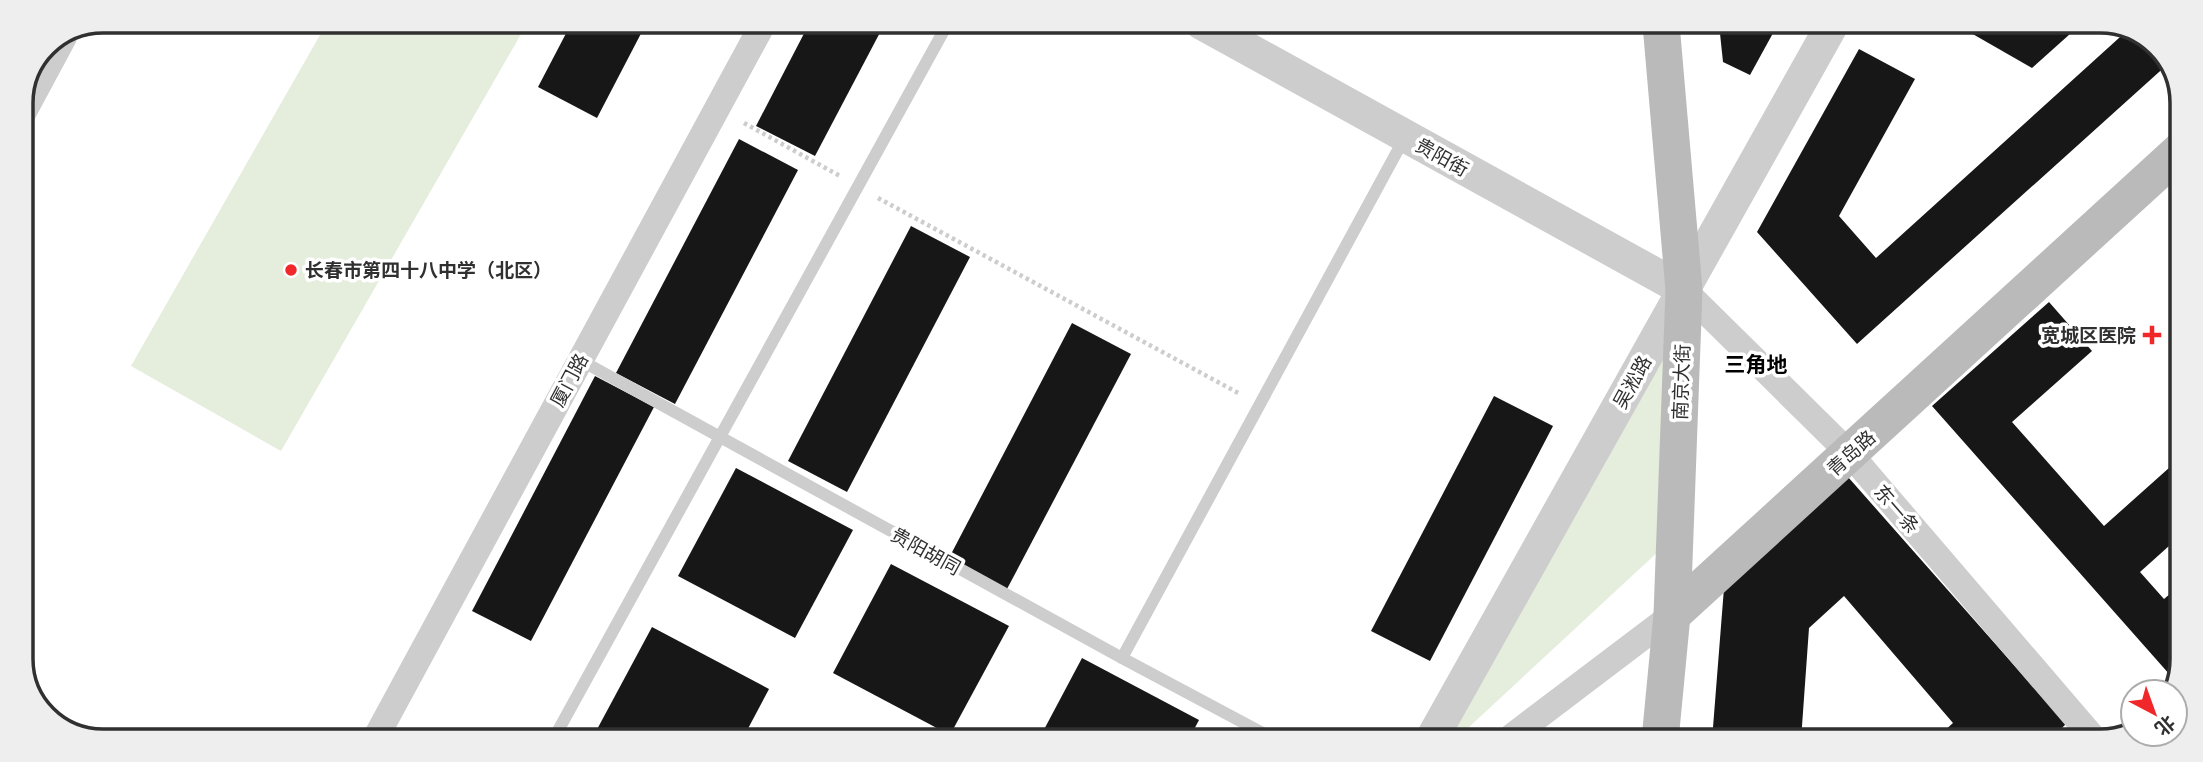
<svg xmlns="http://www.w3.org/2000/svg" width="2203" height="762" viewBox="0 0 2203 762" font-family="'DejaVu Sans','Noto Sans SC',sans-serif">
  <rect width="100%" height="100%" fill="#fff"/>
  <g fill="#e5eddd">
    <path d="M328,21L528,22L281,451L131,366Z"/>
    <path d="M1676,310L1661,549L1455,740H1449Z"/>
  </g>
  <g fill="#171717">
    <path d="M572,22H647L597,118L538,87Z"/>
    <path d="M810,22L885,23L815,156L756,126Z"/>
    <path d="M1719,24H1778L1750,75L1723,62Z"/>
    <path d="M1957,25H2080L2032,68Z"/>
    <path d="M2130,28L2165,53L2169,63L1857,344L1757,232L1859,49L1915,79L1839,216L1876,258Z"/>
    <path d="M739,139L798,170L675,404L616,373Z"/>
    <path d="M911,226L970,257L847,492L788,461Z"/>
    <path d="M2049,302L2092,351L2012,422L2104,526L2179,459V537L2140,572L2164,599L2178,587V684L1932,406Z"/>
    <path d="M1072,323L1131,354L1007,589L949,558Z"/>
    <path d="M595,376L654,407L531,641L472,611Z"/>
    <path d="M1494,396L1553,426L1430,661L1371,631Z"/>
    <path d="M736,468L853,530L795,638L678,576Z"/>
    <path d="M1848,477L2066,724L2048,741H1933L1953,723L1844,596L1809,628L1801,740H1712L1724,588Z"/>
    <path d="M891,564L1009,626L950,735L833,673Z"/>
    <path d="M652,627L769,689L743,738H599L594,735Z"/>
    <path d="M1082,658L1199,720L1189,739H1039Z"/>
    <path d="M1237,730L1253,739H1232Z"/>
  </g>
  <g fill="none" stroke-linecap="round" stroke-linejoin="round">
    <g stroke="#cdcdcd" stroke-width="4.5" stroke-dasharray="3.5 3.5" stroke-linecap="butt">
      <path d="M744,123L840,176"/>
      <path d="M878,198L1240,394"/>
    </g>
    <g stroke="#cdcdcd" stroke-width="12">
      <path d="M580,360L1122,658L1274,739"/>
      <path d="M1122,658L1405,137"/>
      <path d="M554,738L948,23"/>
    </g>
    <g stroke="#cdcdcd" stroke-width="26">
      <path d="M21,117L64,37"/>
      <path d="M1684,290L1850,454L2096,741"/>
      <path d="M376,737L764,22"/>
      <path d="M1507,740L1672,615"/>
    </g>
    <g stroke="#cdcdcd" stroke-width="33">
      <path d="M1201,23L1684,290"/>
      <path d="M1431,740L1832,25"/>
    </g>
    <g stroke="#bababa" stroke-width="37">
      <path d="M1672,615L2181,150"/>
      <path d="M1660,740L1672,615L1684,290L1661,24"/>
    </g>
  </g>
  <g fill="#f0282a" stroke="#fff" stroke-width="2.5">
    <circle cx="291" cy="270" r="7"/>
    <path d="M2148.5 324.5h7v7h7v7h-7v7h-7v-7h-7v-7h7z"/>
  </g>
  <g text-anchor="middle" stroke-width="7" stroke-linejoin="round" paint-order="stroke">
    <g font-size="19" fill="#303030" stroke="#fff">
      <text transform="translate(1442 157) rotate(29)" y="7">贵阳街</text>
      <text transform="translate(569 380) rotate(-62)" y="7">厦门路</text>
      <text transform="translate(1632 382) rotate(-61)" y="7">吴淞路</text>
      <text transform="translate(1681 382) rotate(-88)" y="7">南京大街</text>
      <text transform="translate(1851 453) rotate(-42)" y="7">青岛路</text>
      <text transform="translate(1897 509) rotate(49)" y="7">东一条</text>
      <text transform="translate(926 551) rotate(29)" y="7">贵阳胡同</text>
    </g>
    <g font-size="19" font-weight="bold" fill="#303030" stroke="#fff" text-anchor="start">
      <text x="305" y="277">长春市第四十八中学（北区）</text>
      <text x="2136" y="342" text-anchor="end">宽城区医院</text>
    </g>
    <g font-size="21" font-weight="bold" fill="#000" stroke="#fff">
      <text x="1756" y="372">三角地</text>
    </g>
  </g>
  <path d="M0 0H2203V762H0ZM103 33H2100A70 70 0 0 1 2170 103V659A70 70 0 0 1 2100 729H103A70 70 0 0 1 33 659V103A70 70 0 0 1 103 33Z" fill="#eee" fill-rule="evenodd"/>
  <path fill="none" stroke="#303030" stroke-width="3.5" d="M103 33H2100A70 70 0 0 1 2170 103V659A70 70 0 0 1 2100 729H103A70 70 0 0 1 33 659V103A70 70 0 0 1 103 33Z"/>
  <g transform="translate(2154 713) rotate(139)"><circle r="33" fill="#ffffff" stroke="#acacac" stroke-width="2"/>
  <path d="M0-5L12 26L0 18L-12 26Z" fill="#f0282a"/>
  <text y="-10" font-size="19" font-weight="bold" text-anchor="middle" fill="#303030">北</text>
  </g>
</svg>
